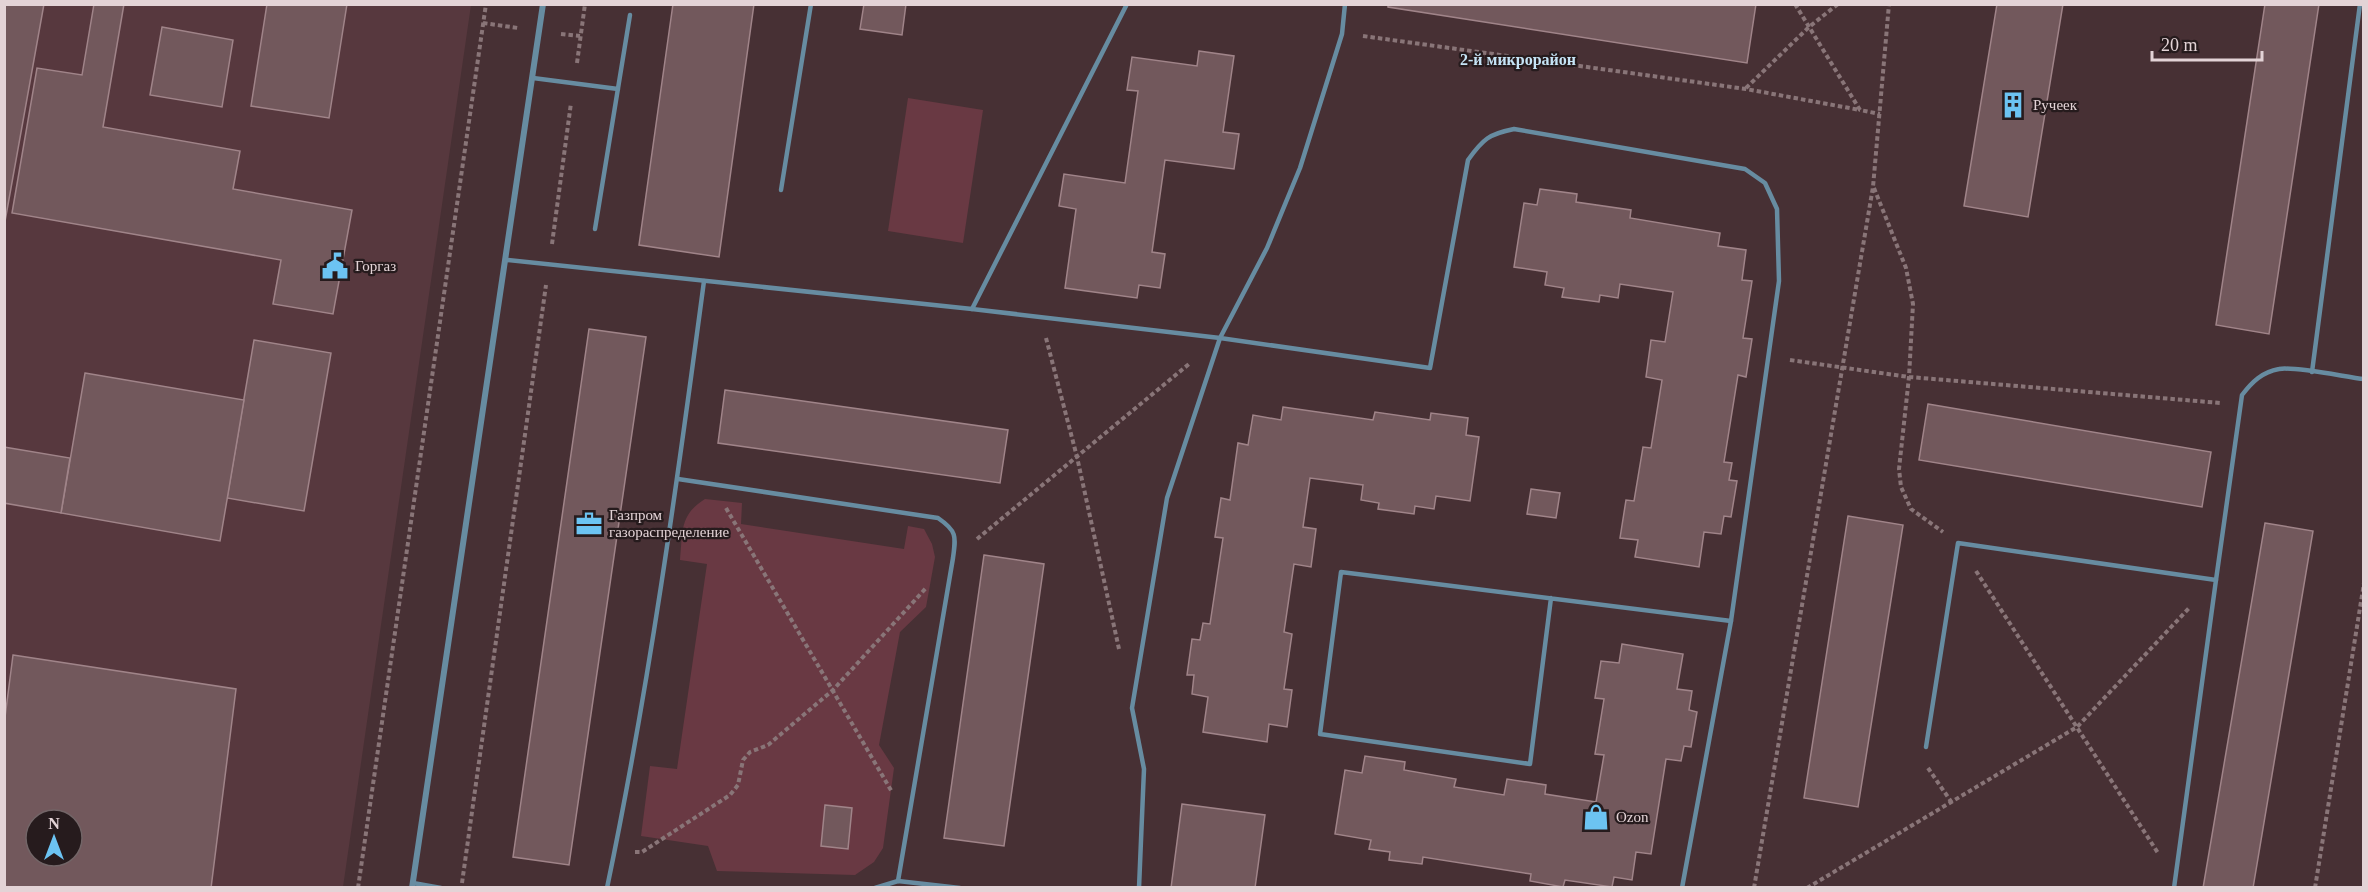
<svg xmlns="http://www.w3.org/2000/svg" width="2368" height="892" viewBox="0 0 2368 892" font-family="Georgia,serif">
  <rect width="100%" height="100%" fill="#473034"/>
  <path fill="#57383e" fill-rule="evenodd" d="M5,5H471L343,887L5,888ZM36,820H72V856H36Z"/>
  <g fill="#693943">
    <path d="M908,98L983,110L963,243L888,231Z"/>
    <path d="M705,499L742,503L741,524L904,549L908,526L924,529L932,544L935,557L926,607L900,632L879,745L894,768L883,848L874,862L855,875L717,871L708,846L641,836L650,766L677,769L707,564L680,560C683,532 679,515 705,499Z"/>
  </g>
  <g fill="#72585c" stroke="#a08489" stroke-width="1.5" fill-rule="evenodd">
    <path d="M4,4H44L4,227Z"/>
    <path d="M94,4H124L103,127L240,151L233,189L352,210L333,314L273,304L281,260L12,213L37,68L82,75Z"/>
    <path d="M267,4H347L329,118L251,106Z"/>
    <path d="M673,4H754L719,257L639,245Z"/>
    <path d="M864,4H906L902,35L860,29Z"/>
    <path d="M1388,4H1756L1747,63L1388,7Z"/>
    <path d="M1997,4H2063L2028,217L1964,206Z"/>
    <path d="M2265,4H2319L2269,334L2216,325Z"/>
    <path d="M162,27L233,40L222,107L150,95Z"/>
    <path d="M1199,51L1234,56L1223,132L1239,134L1234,169L1165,160L1152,252L1165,254L1160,288L1139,285L1137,298L1065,288L1076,209L1059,206L1064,174L1125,183L1138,91L1127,90L1132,57L1197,66Z"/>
    <path d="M1540,189L1577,194L1576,202L1631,210L1630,218L1720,233L1718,246L1746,250L1742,280L1752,281L1743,338L1752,339L1746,377L1738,375L1724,462L1732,463L1729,480L1737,481L1731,517L1724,516L1721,534L1704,532L1699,567L1635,557L1638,540L1620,538L1626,500L1634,501L1643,447L1651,448L1662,380L1646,377L1651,340L1665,342L1673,292L1620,284L1618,298L1600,295L1599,302L1562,297L1564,288L1545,285L1547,272L1514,267L1524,203L1537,205Z"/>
    <path d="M589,329L646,337L569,865L513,857Z"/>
    <path d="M254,340L331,353L304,511L227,498Z"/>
    <path d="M85,373L244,400L220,541L61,513Z"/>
    <path d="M725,390L1008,430L1000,483L718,443Z"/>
    <path d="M1928,404L2211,452L2202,507L1919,460Z"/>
    <path d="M1283,407L1373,420L1375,412L1430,420L1431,413L1468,418L1466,435L1479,437L1470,501L1436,496L1434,509L1415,506L1414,514L1378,509L1379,503L1361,500L1363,485L1310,478L1303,527L1316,529L1311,567L1294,564L1284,632L1292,634L1284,689L1292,690L1287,727L1269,724L1267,742L1203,732L1208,697L1192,694L1194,675H1187L1192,639L1200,640L1203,623L1210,624L1223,538L1215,537L1221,498L1230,500L1238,443L1248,445L1253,415L1281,420Z"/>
    <path d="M4,447L70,458L61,513L4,503Z"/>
    <path d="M1531,489L1560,493L1556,518L1527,514Z"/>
    <path d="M1848,516L1903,525L1858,807L1804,798Z"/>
    <path d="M2265,523L2313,531L2253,888H2203Z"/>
    <path d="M984,555L1044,564L1004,846L944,838Z"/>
    <path d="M1622,644L1683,654L1677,689L1692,691L1689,710L1697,712L1691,747L1684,746L1681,761L1666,759L1651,854L1636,852L1632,880L1614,877L1612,887L1565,880L1563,887L1530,881L1531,874L1423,857L1422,864L1389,860L1390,852L1369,849L1371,840L1335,834L1345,770L1362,773L1365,756L1405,762L1404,770L1456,779L1454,787L1504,795L1507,779L1546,785L1545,794L1596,802L1604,755L1595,754L1604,699L1595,698L1601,661L1619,663Z"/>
    <path d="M13,655L236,689L211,888H4V725ZM36,820H72V856H36Z"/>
    <path d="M1182,804L1265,815L1255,888H1171Z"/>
    <path d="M825,805L852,808L848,849L821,846Z"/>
  </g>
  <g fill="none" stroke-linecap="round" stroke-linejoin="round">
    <g stroke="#897578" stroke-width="4" stroke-dasharray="4.5 3" stroke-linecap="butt">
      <path d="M1795,4L1860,110L1880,114"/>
      <path d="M483,23L518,28"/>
      <path d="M561,34L580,36"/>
      <path d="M1363,36L1746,89L1860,110"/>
      <path d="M577,63L585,4"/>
      <path d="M1746,88L1809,27L1838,4"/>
      <path d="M1874,188L1906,268L1913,304L1909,377L1899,469L1901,487L1911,509L1943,532"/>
      <path d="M552,244L571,103"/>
      <path d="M1046,338L1077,457L1119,649"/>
      <path d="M1790,360L1909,377L2221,403"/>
      <path d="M726,508L892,792"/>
      <path d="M977,539L1189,364"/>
      <path d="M1976,571L2158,853"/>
      <path d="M1928,768L1952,803"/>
      <path d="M635,852H642L730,795L738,785L743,760L750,752L768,745L833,690L926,588"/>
      <path d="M462,883L546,285"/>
      <path d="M358,888L486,4"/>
      <path d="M1754,888L1873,187L1889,4"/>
      <path d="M1807,888L2077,727L2190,607"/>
      <path d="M2315,888L2364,583"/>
    </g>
    <g stroke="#678ca1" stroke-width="4.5">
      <path d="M533,78L618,89"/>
      <path d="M781,190L811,4"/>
      <path d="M595,229L630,15"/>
      <path d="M507,260L972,309L1220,338L1430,368L1468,160C1483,139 1489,134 1514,129L1745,169L1765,183L1777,209L1779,281L1731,621L1682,888"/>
      <path d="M972,309L1127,4"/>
      <path d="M2312,372L2360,4"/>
      <path d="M678,479L938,518C957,531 956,536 953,558L898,881"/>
      <path d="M2216,580L2242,395C2252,382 2262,372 2279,369C2294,366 2346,377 2364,379"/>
      <path d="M1551,598L1530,764L1320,734L1341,572L1731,621"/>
      <path d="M1926,747L1958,543L2216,580L2174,888"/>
      <path d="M413,883L441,888"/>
      <path d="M607,888C649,687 677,484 704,281"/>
      <path d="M875,888L898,881L960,888"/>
      <path d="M1139,888L1144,769L1132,708L1167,498L1220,338L1267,248L1300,168L1342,34L1345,4"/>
    </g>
    <path stroke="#678ca1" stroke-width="6" d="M412,888L543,4"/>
  </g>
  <defs>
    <g id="building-bare" transform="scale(2.07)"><path d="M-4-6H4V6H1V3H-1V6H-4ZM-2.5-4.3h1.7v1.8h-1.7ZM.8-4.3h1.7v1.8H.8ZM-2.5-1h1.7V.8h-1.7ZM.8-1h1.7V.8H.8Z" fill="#6cc3f2" stroke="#261b1d" stroke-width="2.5" paint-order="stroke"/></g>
    <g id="civic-bare" transform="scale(2.07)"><path d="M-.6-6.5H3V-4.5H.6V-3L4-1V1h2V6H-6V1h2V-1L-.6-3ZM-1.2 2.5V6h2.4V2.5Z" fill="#6cc3f2" stroke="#261b1d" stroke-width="2.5" paint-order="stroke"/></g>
    <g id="office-bare" transform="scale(2.07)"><path d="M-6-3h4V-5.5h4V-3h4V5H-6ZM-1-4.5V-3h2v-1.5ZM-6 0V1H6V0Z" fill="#6cc3f2" stroke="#261b1d" stroke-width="2.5" paint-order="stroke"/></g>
    <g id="shop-bare" transform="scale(2.07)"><path d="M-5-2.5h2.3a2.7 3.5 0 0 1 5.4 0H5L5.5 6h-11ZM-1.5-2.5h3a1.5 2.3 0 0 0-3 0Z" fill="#6cc3f2" stroke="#261b1d" stroke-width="2.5" paint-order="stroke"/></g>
  </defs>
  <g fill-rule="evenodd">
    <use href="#building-bare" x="2013" y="105"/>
    <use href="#civic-bare" x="335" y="266"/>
    <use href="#office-bare" x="589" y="524"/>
    <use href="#shop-bare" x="1596" y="817"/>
  </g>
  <g text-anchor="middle" stroke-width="4.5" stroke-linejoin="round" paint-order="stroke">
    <g font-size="15" fill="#e3d3d6" stroke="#261b1d" text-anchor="start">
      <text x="2033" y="110">Ручеек</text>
      <text x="355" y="271">Горгаз</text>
      <text x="609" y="520">Газпром<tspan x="609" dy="17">газораспределение</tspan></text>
      <text x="1616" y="822">Ozon</text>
    </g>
    <g font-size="16" font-weight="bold" fill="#c6e4f6" stroke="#261b1d">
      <text x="1518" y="65">2-й микрорайон</text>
    </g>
  </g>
  <rect width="2368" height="892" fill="none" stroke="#e3d3d6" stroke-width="12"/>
  <g transform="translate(54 838)"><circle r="28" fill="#261b1d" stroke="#726567" stroke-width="1.5"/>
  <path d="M0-4.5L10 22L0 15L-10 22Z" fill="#6cc3f2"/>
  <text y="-9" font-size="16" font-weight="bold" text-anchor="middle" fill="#e3d3d6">N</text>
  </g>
  <path d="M2152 51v9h110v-9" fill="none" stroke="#e3d3d6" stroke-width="3"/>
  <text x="2161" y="51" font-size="18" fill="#e3d3d6" stroke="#261b1d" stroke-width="4.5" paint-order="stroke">20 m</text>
</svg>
